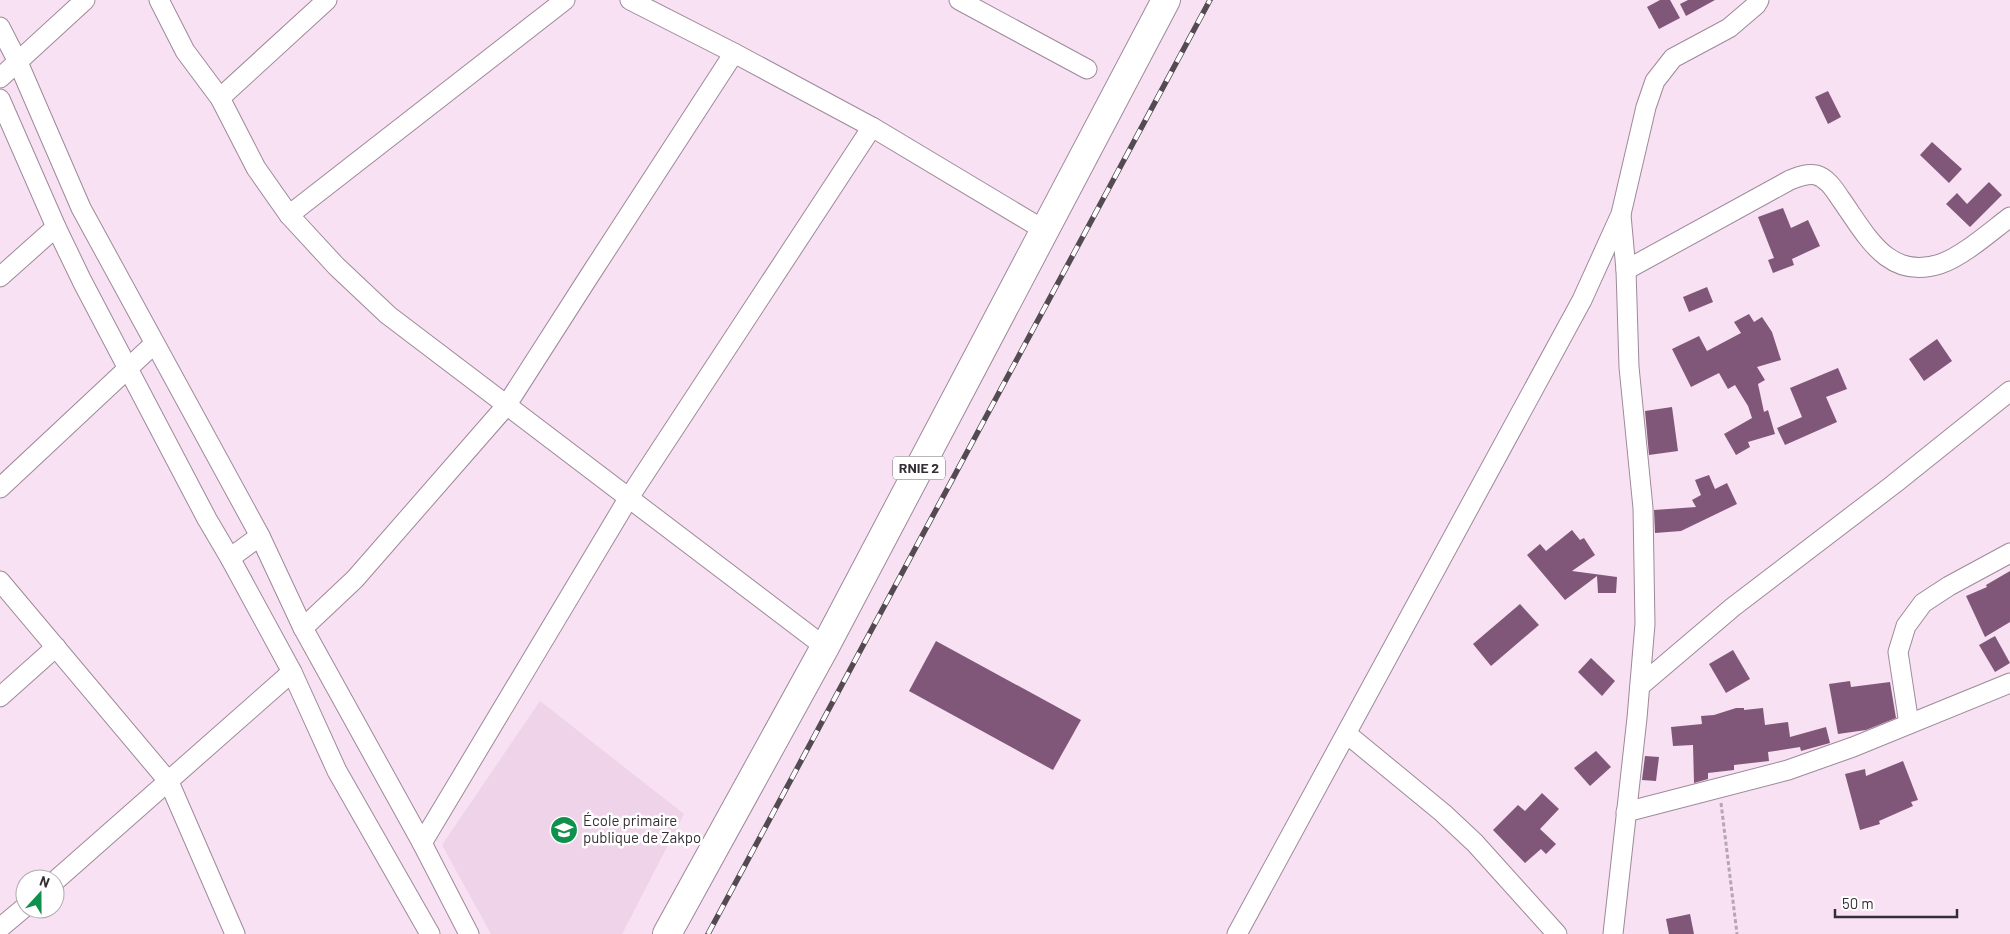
<svg xmlns="http://www.w3.org/2000/svg" width="2010" height="934" viewBox="0 0 2010 934" font-family="Barlow,sans-serif">
  <rect width="100%" height="100%" fill="#f7e1f3"/>
  <path fill="#efd3e9" d="M540,701L684,814L622,934H491L442,845Z"/>
  <g fill="#805779">
    <path d="M1660,0H1670L1680,18L1659,29L1647,7Z"/>
    <path d="M1688,0H1715L1686,16L1680,4Z"/>
    <path d="M1828,91L1841,117L1828,124L1815,97Z"/>
    <path d="M1932,142L1962,169L1949,183L1920,155Z"/>
    <path d="M1989,182L2002,195L1970,227L1946,204L1957,193L1967,204Z"/>
    <path d="M1783,208L1791,228L1808,220L1820,246L1792,259L1794,265L1773,273L1768,260L1774,258L1758,217Z"/>
    <path d="M1707,287L1713,302L1689,312L1683,297Z"/>
    <path d="M1749,314L1754,322L1762,317L1772,332L1781,360L1757,367L1765,380L1758,384L1764,412L1768,410L1775,434L1748,442L1750,447L1736,455L1724,434L1752,418L1748,406L1735,385L1728,389L1719,373L1691,387L1672,349L1699,336L1707,351L1741,333L1734,322Z"/>
    <path d="M1937,339L1952,361L1924,381L1909,359Z"/>
    <path d="M1838,368L1847,389L1826,397L1837,422L1785,445L1777,428L1802,417L1790,388Z"/>
    <path d="M1672,407L1678,451L1649,455L1645,411Z"/>
    <path d="M1709,475L1715,489L1727,483L1737,504L1681,531L1655,533L1654,510L1696,507L1692,500L1701,495L1695,480Z"/>
    <path d="M1572,530L1580,540L1584,538L1595,555L1572,571L1617,577L1616,593H1598L1597,576L1565,600L1527,555L1540,544L1546,551Z"/>
    <path d="M2010,571V622L1985,637L1966,596L1987,587L1986,585Z"/>
    <path d="M1520,604L1539,625L1491,666L1473,644Z"/>
    <path d="M1995,636L2010,663L1995,672L1979,645Z"/>
    <path d="M936,641L1081,720L1053,770L909,691Z"/>
    <path d="M1733,650L1750,679L1726,693L1709,664Z"/>
    <path d="M1591,658L1615,681L1602,696L1578,672Z"/>
    <path d="M1850,681L1851,687L1890,682L1896,718L1866,730L1838,734L1829,684Z"/>
    <path d="M1736,708H1744V710L1763,708L1765,725L1788,722L1790,737L1826,727L1830,743L1801,751L1800,747L1768,752L1769,761L1734,765V770L1708,773V779L1694,783L1693,745L1673,746L1671,727L1702,724L1701,716L1714,715Z"/>
    <path d="M1596,751L1611,767L1590,786L1574,768Z"/>
    <path d="M1645,756L1659,757L1656,781L1642,780Z"/>
    <path d="M1903,761L1918,800L1911,802L1913,806L1879,821L1880,824L1860,830L1845,774L1865,769L1866,776Z"/>
    <path d="M1542,793L1559,809L1540,829L1556,844L1546,854L1541,849L1525,863L1493,830L1518,805L1525,811Z"/>
    <path d="M1690,914L1694,934H1669L1666,919Z"/>
  </g>
  <g fill="none" stroke-linecap="round" stroke-linejoin="round">
    <g stroke="#9e899a" stroke-width="21">
      <g id="street">
        <path d="M159,0L185,51L220,98L256,168L289,215L336,266L388,315L825,647"/>
        <path d="M630,0L734,53L872,127L1044,230"/>
        <path d="M959,0L1087,69"/>
        <path d="M0,27L17,60L81,208L260,536L303,628L422,843L469,934"/>
        <path d="M0,78L85,0"/>
        <path d="M220,98L327,0"/>
        <path d="M0,99L56,227L82,281L207,519L230,558L292,672L337,771L430,934"/>
        <path d="M289,215L565,0"/>
        <path d="M1626,270L1790,180C1798,177 1807,173 1816,175C1827,178 1834,189 1840,198C1866,234 1887,281 1940,264C1962,257 1990,232 2010,217"/>
        <path d="M0,277L56,227"/>
        <path d="M0,488L154,344"/>
        <path d="M230,558L260,536"/>
        <path d="M0,581L169,782L235,934"/>
        <path d="M303,628L355,579L506,406L588,278L734,53"/>
        <path d="M1640,686L1733,607L1894,484L2010,391"/>
        <path d="M0,697L56,647"/>
        <path d="M1909,724L1898,652L1906,626L1923,603L1949,586L2010,553"/>
        <path d="M1347,734L1443,813L1475,843L1557,934"/>
        <path d="M1626,812L1788,770L1853,747L2010,683"/>
        <path d="M422,843L628,499L872,127"/>
        <path d="M55,881L292,672"/>
        <path d="M0,928L25,907"/>
        <path d="M1237,934L1582,300L1621,214L1646,107L1655,81L1673,58L1729,28L1756,5L1759,0"/>
        <path d="M1613,934L1637,718L1645,624L1643,508L1629,367L1626,270L1621,215"/>
      </g>
    </g>
    <g stroke="#9e899a" stroke-width="30">
      <path id="highway" d="M667,934L825,647L1166,0"/>
    </g>
    <path stroke="#b6a5b3" stroke-width="3" stroke-dasharray="4 2.5" stroke-linecap="butt" d="M1721,803L1737,934"/>
    <use href="#street" stroke="#fff" stroke-width="19"/>
    <use href="#highway" stroke="#fff" stroke-width="28"/>
    <g stroke="#544a52" stroke-width="5.5">
      <path id="rail" d="M708,934L1210,0"/>
    </g>
    <use href="#rail" stroke="#fff" stroke-width="4" stroke-dasharray="11" stroke-linecap="butt"/>
  </g>
  <defs>
    <g id="school-disc" transform="scale(1.4375)"><circle r="9.5" fill="#0f904d" stroke="#fff"/><path d="M0-5L7-2L0 1L-7-2ZM-4 1L0 2.5L4 1V4Q0 6-4 4Z" fill="#fff"/></g>
  </defs>
  <g fill-rule="evenodd">
    <use href="#school-disc" x="564" y="830"/>
  </g>
  <g text-anchor="middle" stroke-width="5" stroke-linejoin="round" paint-order="stroke">
    <rect fill="#fff" stroke="#726d72" stroke-width="1" x="893" y="456.5" width="52" height="23" rx="4"/>
    <g font-size="14" font-weight="bold" fill="#362e35">
      <text x="919" y="473">RNIE 2</text>
    </g>
    <g font-size="15" fill="#362e35" stroke="#fff" text-anchor="start">
      <text x="583" y="826">École primaire<tspan x="583" dy="17">publique de Zakpo</tspan></text>
    </g>
  </g>
  <g transform="translate(40 894) rotate(21)"><circle r="24" fill="#ffffff" stroke="#afabae"/>
  <path d="M0-4L9 19L0 12L-9 19Z" fill="#0f904d"/>
  <text y="-8" font-size="14" font-weight="bold" text-anchor="middle" fill="#362e35">N</text>
  </g>
  <path d="M1835 909v8h122v-8" fill="none" stroke="#362e35" stroke-width="2.5"/>
  <text x="1842" y="909" font-size="15" fill="#362e35" stroke="#ffffff" stroke-width="4" paint-order="stroke">50 m</text>
</svg>
